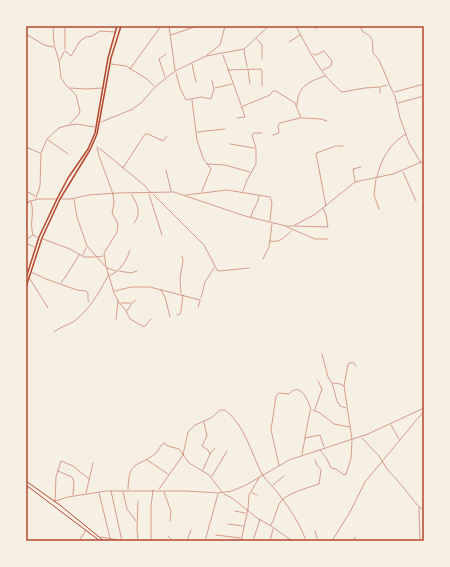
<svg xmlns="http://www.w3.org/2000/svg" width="450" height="567" viewBox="0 0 450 567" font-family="Lato,sans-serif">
  <rect width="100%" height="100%" fill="#f6efe4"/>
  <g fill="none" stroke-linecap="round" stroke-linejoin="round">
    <g stroke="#b5482f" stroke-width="0.5">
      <path d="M53,26L54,44L59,61L61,78L66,85L76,95L80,111L79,114L70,124"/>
      <path d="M169,26L175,70"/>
      <path d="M296,26C308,49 321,76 342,92L365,88L380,87L387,85"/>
      <path d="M315,26L316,29"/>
      <path d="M360,26L363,32C375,37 372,43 373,53L379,60L386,76L389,84L395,96L400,118L409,143L421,163"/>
      <path d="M26,34L44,45L53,47"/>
      <path d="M171,35L197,26"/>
      <path d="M257,39L262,45V59"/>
      <path d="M289,42L300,35"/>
      <path d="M65,49V27"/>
      <path d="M244,50L247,67"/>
      <path d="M65,51L68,53L71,56L80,41L86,37L92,36L100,31L115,32"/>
      <path d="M313,54L316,55L324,51L332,61L331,66L323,70"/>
      <path d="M207,55L220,45L225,26"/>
      <path d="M223,55L241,105"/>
      <path d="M60,60L64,52"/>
      <path d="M111,64L126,66L147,79L154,86"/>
      <path d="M192,64L196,82"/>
      <path d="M130,69L161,26"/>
      <path d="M228,70L261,69L262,71V86"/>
      <path d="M248,70L250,84"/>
      <path d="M176,73L180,88L186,100L201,97L211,99L214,89L212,81"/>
      <path d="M165,77L159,59L166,54"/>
      <path d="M70,88L86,89L102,88"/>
      <path d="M215,88L232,84"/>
      <path d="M380,88V93"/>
      <path d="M395,92L424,84"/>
      <path d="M192,100L197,140L203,158L211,169L202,191"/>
      <path d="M398,103L424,96"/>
      <path d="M297,105C298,86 308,82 325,76"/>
      <path d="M241,107L270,95L273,91H276L295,103L301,118"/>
      <path d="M237,118L245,117L242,108"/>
      <path d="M302,118L321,119L327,121"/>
      <path d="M101,122L133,109L142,102L155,87L175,71L206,56L244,49L269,26"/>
      <path d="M197,132L225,129"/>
      <path d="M273,135L279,133L278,126L280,123L300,118"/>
      <path d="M48,140L68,154"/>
      <path d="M230,144L254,148"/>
      <path d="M26,147L40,153"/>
      <path d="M97,147L99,156L113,194L114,203L112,213L118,224L117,232L104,253L106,266L114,293L119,303L125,309L130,319L144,327L151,319"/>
      <path d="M99,148L144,185L150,192"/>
      <path d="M207,164L225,165L250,172"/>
      <path d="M123,168L145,134H148L163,141L167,136"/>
      <path d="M166,170L171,191"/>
      <path d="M403,172L416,201"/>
      <path d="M377,177C381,159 390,143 406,134"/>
      <path d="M376,179L374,195L379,209"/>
      <path d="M355,181L353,169L361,167"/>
      <path d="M26,191L35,196"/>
      <path d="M243,191L247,180L256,164V149L252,135L254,133H262"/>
      <path d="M149,194L162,235"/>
      <path d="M153,194L204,245L217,270L220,271L249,268"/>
      <path d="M132,195C137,204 142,213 134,223"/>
      <path d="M186,195L227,190L270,197L272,202L270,221"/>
      <path d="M36,198L40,186L41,153L47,139L59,128L65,126L77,124L94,127"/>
      <path d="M61,199H71L88,195L118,193L174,192L245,216L286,226H293L314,215L355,182L393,174L424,161"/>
      <path d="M74,199L77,217L87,246L105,266"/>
      <path d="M26,202L39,199H57"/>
      <path d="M31,202C35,213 29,223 33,234"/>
      <path d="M26,206L29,202"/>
      <path d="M326,206L316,153L336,146H343"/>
      <path d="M251,217C252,209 258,205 259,196"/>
      <path d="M295,226L328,227L326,215L323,208"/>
      <path d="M287,227L315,239H328"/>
      <path d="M33,235L37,237"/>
      <path d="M43,239L70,249L84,257H95"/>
      <path d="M26,240L33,235"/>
      <path d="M270,241C280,243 284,238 291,231"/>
      <path d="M26,243L34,247"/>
      <path d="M83,255L86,248"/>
      <path d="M97,257L103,256"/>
      <path d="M263,259L269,247L272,224"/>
      <path d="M107,268L116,271"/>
      <path d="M119,271L131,273L137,271"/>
      <path d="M31,272L46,279L77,290L86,291L88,293V300L89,302"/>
      <path d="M111,275C120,271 127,260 130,250"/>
      <path d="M30,279L48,308"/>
      <path d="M61,283L66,276L79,255"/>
      <path d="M161,290L165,297L170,317"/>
      <path d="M115,291L131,287H150L200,300"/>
      <path d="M181,293L180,278L183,261L182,256"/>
      <path d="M201,298L205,282L214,268"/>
      <path d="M121,303H130"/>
      <path d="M198,307L200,301"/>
      <path d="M127,311L132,303L136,300"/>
      <path d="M177,315L180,314L181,311L183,295"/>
      <path d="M116,320L118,301"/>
      <path d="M54,332C60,327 66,326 73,322C89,311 100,291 109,274"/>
      <path d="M322,354L328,377L332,383L337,401L340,406L346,408"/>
      <path d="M333,383L340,384L344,386"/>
      <path d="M315,409L322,389L318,381"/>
      <path d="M313,410L320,413L334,424L349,427"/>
      <path d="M204,422L207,436L202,446L208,450L210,454"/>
      <path d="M391,425L399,439"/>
      <path d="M305,438L320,435L324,447"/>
      <path d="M362,438L379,456L387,469L398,481L419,507L424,510"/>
      <path d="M352,439L344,386L348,364L353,362L356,366"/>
      <path d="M320,450L327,459L331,468L336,469L344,475L346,474L351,458L352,441"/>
      <path d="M302,454L310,411"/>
      <path d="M147,460L168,474"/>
      <path d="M279,465L271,430L276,396L279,393L289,394C291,392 293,390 295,390C303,387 310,405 311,410"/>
      <path d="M203,470L210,454L215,448"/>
      <path d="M58,471L72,477L74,482L73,495"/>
      <path d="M212,476L227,451"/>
      <path d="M273,485L284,476"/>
      <path d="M128,489C129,458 137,469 156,453C159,450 160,445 164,443L168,446L179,449L189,463L209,475L222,492"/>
      <path d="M159,489L183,455L188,432L195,425L211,418L220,410H225C245,425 251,453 262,474C266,481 273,486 278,493C289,508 300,523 306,541"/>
      <path d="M111,491L122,541"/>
      <path d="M123,492L127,509L136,521"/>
      <path d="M164,492L171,511L170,521"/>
      <path d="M86,493L93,463"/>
      <path d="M99,493L110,538"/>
      <path d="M252,493L257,495"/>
      <path d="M224,494L232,498L257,518L271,526L292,541"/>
      <path d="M55,501L68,497L106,491H186L219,493L232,491L246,485L289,460L368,434L424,408"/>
      <path d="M55,501L56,477L61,461L73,466L89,479"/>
      <path d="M138,501L137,530L138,541"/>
      <path d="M419,508L420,541"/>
      <path d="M235,511L245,513"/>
      <path d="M228,524L243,526"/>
      <path d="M271,525C275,518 276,511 279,504C285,493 308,488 319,484L321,470L317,465L315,460"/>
      <path d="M315,531L318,541"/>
      <path d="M216,535L240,538"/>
      <path d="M168,536L170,538L171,541"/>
      <path d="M101,537L124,541"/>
      <path d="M243,540L246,541"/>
      <path d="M79,541L86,530"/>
      <path d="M151,541V506L153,490"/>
      <path d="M187,541L191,530"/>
      <path d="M205,541L218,494"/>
      <path d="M241,541L248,509L249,495L259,478"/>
      <path d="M253,541L260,519"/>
      <path d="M270,541L273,529"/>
      <path d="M332,541L350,512L365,482L424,411"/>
      <path d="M352,541L356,537"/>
    </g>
    <g stroke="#b5482f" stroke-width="1">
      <path d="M26,481L61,506L104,541"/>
      <path d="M26,485L100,541"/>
    </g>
    <g stroke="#b5482f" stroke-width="1.5">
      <path d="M26,278L39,237L57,199L68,178L88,149L95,133L108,58L117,26"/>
      <path d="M26,287L42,238L60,199L90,150L97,134L111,58L121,26"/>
    </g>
  </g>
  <rect width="450" height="567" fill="none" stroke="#f6efe4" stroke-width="54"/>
  <rect x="27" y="27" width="396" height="513" fill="none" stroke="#b5482f" stroke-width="1.5"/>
</svg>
